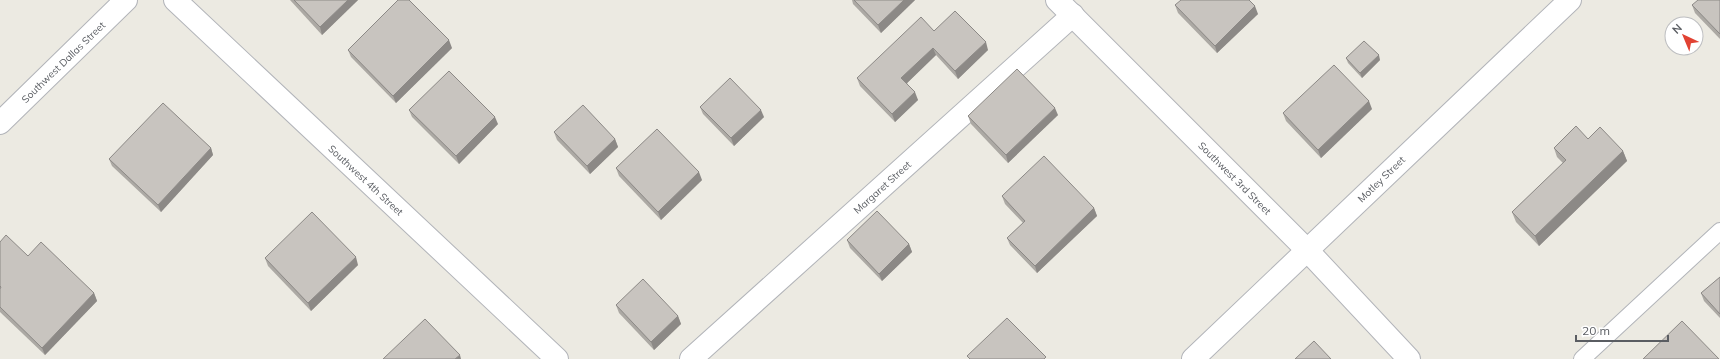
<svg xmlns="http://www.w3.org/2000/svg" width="1720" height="359" viewBox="0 0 1720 359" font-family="Mulish,sans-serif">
  <rect width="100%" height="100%" fill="#eceae2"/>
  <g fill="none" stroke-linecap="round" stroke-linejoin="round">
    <g stroke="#b2b4b9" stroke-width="18">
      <path id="service" d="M1582,359L1720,231"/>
    </g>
    <g stroke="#b2b4b9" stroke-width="24">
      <g id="minor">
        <path d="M175,0L557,359"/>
        <path d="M0,123L126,0"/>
        <path d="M691,359L1073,15"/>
        <path d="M1193,359L1570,0"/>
      </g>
    </g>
    <g stroke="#b2b4b9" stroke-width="24">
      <path id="tertiary" d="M1057,0L1307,250L1409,359"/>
    </g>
    <use href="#service" stroke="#fff" stroke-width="16"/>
    <use href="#minor" stroke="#fff" stroke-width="22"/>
    <use href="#tertiary" stroke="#fff" stroke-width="22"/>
  </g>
  <g fill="#aca9a4">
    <path d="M290,0H358L322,35Z"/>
    <path d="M852,0H915L881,33L853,4Z"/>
    <path d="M1720,0V39L1695,13L1692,5Z"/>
    <path d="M1175,5L1258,14L1217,53L1178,13Z"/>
    <path d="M934,31L988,50L958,79L936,55L907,83L918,100L895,122L860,86L857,78Z"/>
    <path d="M452,48L396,103L351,57L348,50Z"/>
    <path d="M1346,58L1380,60L1362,78L1348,63Z"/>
    <path d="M700,107L764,117L734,146L703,114Z"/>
    <path d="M1372,109L1321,158L1286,121L1283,113Z"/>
    <path d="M409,110L498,124L459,164L412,117Z"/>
    <path d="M1058,115L1008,163L971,124L968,116Z"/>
    <path d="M554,132L615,139L618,147L590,174L557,140Z"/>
    <path d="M1588,139L1623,151L1627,161L1539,246L1516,222L1512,212L1563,163L1557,157L1554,148Z"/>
    <path d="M211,148L213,155L161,212L112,166L109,159Z"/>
    <path d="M616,168L702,180L661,220L619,176Z"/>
    <path d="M1002,196L1094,208L1097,216L1037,273L1010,245L1007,238L1023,223L1005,204Z"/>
    <path d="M847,240L909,244L912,252L882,281L850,248Z"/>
    <path d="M0,242L28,256L94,293L97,301L45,355L0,312Z"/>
    <path d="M265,258L358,265L311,311L268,266Z"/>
    <path d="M1720,277V318L1704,301L1701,293Z"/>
    <path d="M616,305L678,316L681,324L654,350L619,313Z"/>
  </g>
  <g fill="#8c8986">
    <path d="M348,0H358L322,35L320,27Z"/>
    <path d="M904,0H915L881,33L878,25Z"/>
    <path d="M1255,6L1258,14L1217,53L1215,46Z"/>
    <path d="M449,40L452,48L396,103L393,96Z"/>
    <path d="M986,42L988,50L958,79L955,71Z"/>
    <path d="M933,48L936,55L904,86L901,78Z"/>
    <path d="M1379,55L1380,60L1362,78L1360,73Z"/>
    <path d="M915,92L918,100L895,122L892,114Z"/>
    <path d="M1369,101L1372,109L1321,158L1318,150Z"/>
    <path d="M1055,108L1058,115L1008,163L1006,155Z"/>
    <path d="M761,110L764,117L734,146L731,138Z"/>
    <path d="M495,117L498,124L459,164L456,156Z"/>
    <path d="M615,139L618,147L590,174L587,166Z"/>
    <path d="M211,148L213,155L161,212L158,205Z"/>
    <path d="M1623,151L1627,161L1539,246L1535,236Z"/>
    <path d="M699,172L702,180L661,220L658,212Z"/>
    <path d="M1094,208L1097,216L1037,273L1035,266Z"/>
    <path d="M909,244L912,252L882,281L879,274Z"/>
    <path d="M356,257L358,265L311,311L308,303Z"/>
    <path d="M94,293L97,301L45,355L42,348Z"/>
    <path d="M678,316L681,324L654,350L651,342Z"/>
    <path d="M460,355L461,359H455Z"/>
  </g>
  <g fill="#c8c4bf" stroke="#8c8986">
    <path d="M294,0H348L320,27Z"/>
    <path d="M398,0H409L449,40L393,96L348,50Z"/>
    <path d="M854,0H904L878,25Z"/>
    <path d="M1181,0H1249L1255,6L1215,46L1175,5Z"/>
    <path d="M1698,0H1720V34L1692,5Z"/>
    <path d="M955,11L986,42L955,71L933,48L901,78L915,92L892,114L857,78L921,17L934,31Z"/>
    <path d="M1364,41L1379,55L1360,73L1346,58Z"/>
    <path d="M1334,65L1369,101L1318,150L1283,113Z"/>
    <path d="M1017,69L1055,108L1006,155L968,116Z"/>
    <path d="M449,71L495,117L456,156L409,110Z"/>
    <path d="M730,78L761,110L731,138L700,107Z"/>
    <path d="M163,103L211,148L158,205L109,159Z"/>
    <path d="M583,105L615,139L587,166L554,132Z"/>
    <path d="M1576,126L1588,139L1600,127L1623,151L1535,236L1512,212L1566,160L1554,148Z"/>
    <path d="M657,129L699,172L658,212L616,168Z"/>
    <path d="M1044,156L1094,208L1035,266L1007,238L1025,221L1002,196Z"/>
    <path d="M877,211L909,244L879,274L847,240Z"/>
    <path d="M312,212L356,257L308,303L265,258Z"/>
    <path d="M6,235L28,256L41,242L94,293L42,348L0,307V289L1,287L0,286V242Z"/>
    <path d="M1720,277V314L1701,293Z"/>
    <path d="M643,279L678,316L651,342L616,305Z"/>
    <path d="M1007,318L1046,357L1044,359H970L967,356Z"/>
    <path d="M425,319L460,355L455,359H383Z"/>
    <path d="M1682,321L1719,359H1643Z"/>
    <path d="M1314,341L1331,359H1295Z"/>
  </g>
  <g text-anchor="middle" stroke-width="3" stroke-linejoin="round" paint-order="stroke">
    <g font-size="10" fill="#5a5d62" stroke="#fff">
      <text transform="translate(63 62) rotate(-44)" y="4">Southwest Dallas Street</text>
      <text transform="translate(1235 178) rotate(45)" y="4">Southwest 3rd Street</text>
      <text transform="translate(1381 179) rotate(-44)" y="4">Motley Street</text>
      <text transform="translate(366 180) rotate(43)" y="4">Southwest 4th Street</text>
      <text transform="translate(882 187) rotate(-42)" y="4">Margaret Street</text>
    </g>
  </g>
  <g transform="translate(1684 36) rotate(316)"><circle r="19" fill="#ffffff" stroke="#bdbec0"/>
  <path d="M0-3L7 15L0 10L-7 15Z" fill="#e14233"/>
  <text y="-6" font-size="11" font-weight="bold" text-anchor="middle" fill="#5a5d62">N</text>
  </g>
  <path d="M1576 335v6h92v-6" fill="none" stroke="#5a5d62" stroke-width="2"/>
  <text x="1582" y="335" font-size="12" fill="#5a5d62" stroke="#ffffff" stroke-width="3" paint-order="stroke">20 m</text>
</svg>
